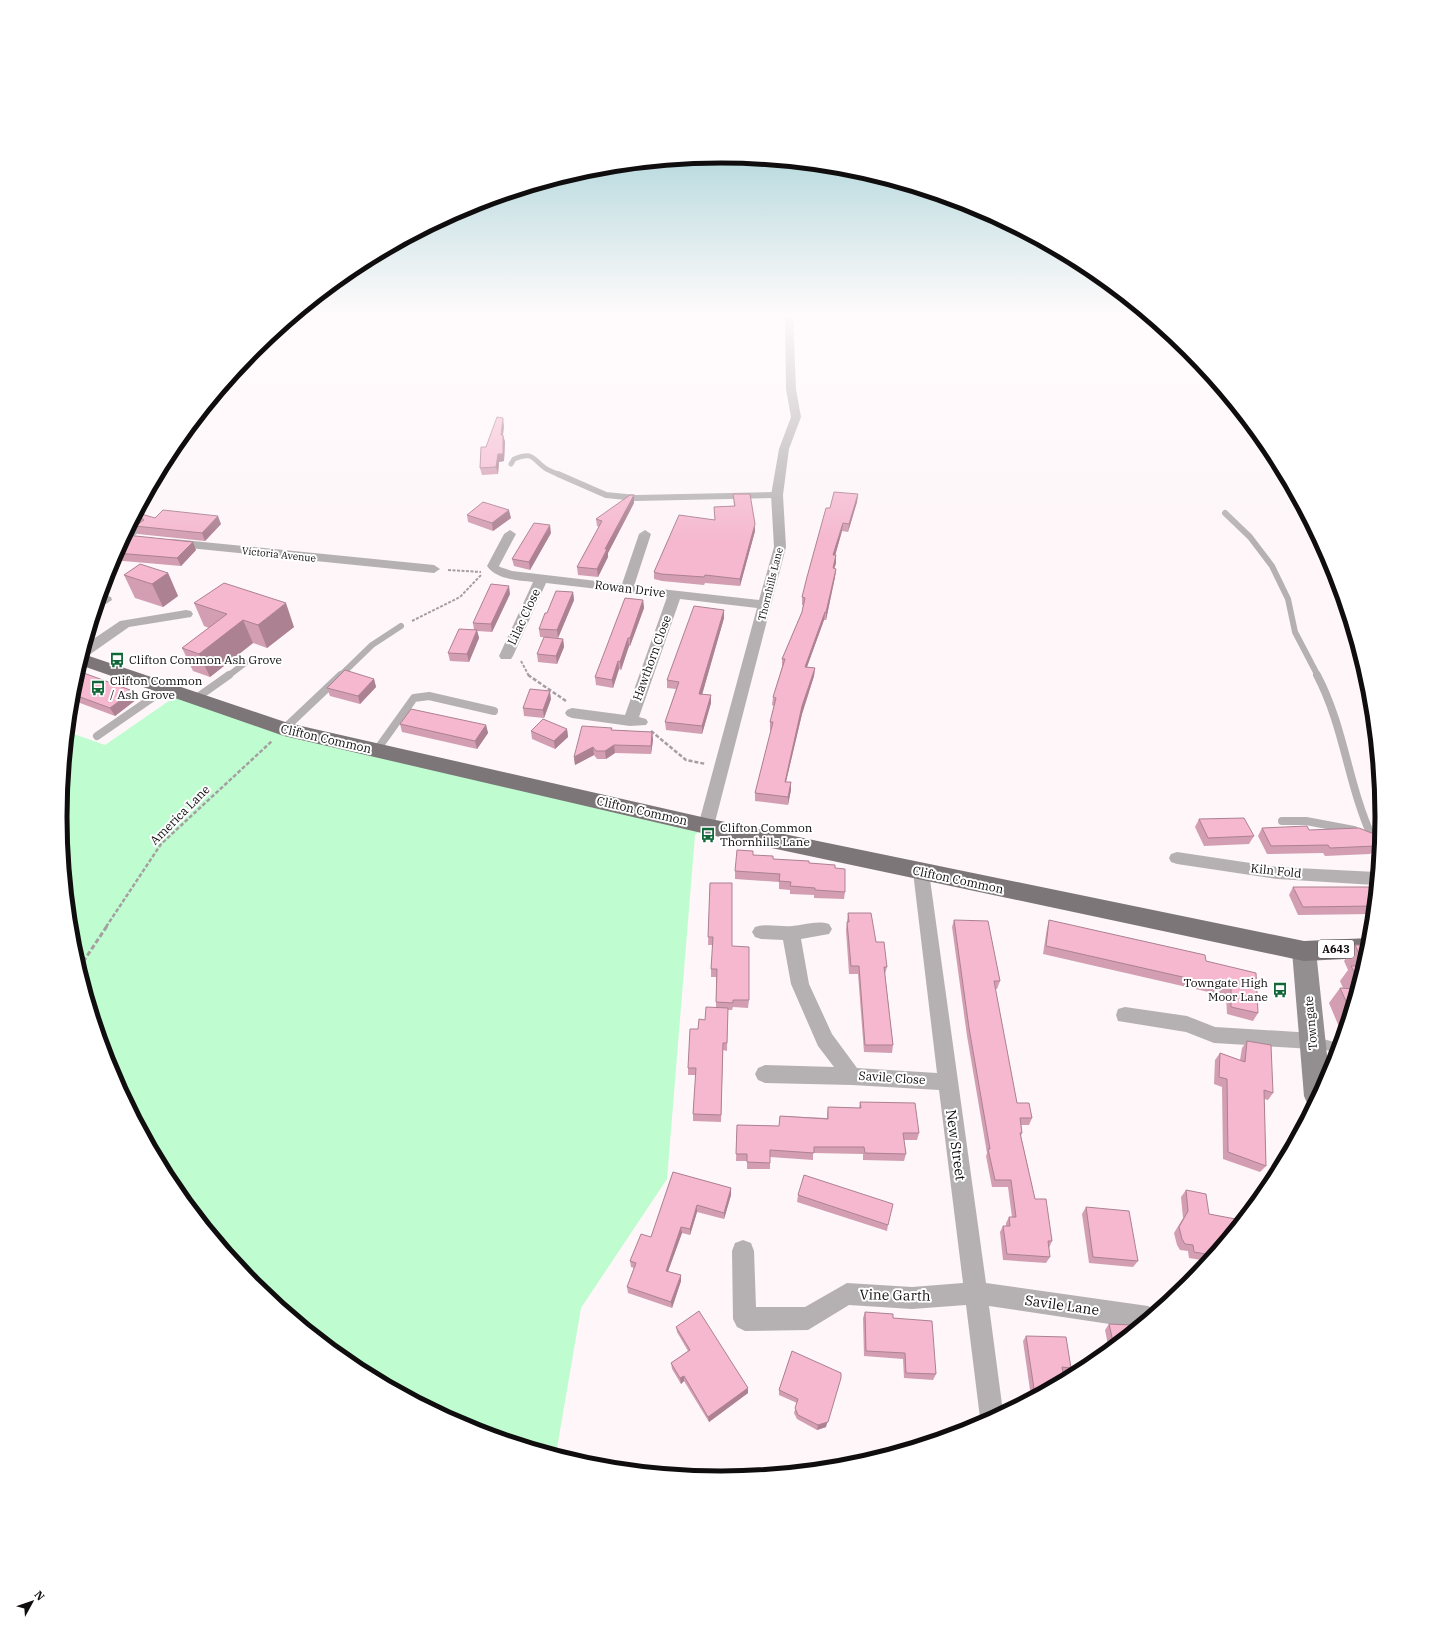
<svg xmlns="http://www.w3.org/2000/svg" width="1442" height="1634" viewBox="0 0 1442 1634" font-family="'IBM Plex Serif',serif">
  <rect width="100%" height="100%" fill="#fef6f9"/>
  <path fill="#bffcd0" d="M179,694L284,729L706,826L695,835L667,1179L581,1308L556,1454L468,1428L354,1366L253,1284L171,1184L110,1070L73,946L60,817L68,732L105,745Z"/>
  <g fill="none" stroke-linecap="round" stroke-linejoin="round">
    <path stroke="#a59fa1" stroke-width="1.5" stroke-dasharray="2.5 1.5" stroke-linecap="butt" d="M283,325L311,314"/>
    <g stroke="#a59fa1" stroke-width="2" stroke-dasharray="3 1.5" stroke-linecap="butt">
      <path d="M448,570L481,572"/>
      <path d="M412,621L460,597L482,574"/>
      <path d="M521,661L529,676"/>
    </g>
    <g stroke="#a59fa1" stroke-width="2.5" stroke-dasharray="4 2" stroke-linecap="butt">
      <path d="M528,675L566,701"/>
      <path d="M651,731L686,760L706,764"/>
      <path d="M106,927L161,844L272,741"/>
    </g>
    <path stroke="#a59fa1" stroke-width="3" stroke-dasharray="5 2.5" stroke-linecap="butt" d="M79,968L107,926"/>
    <path stroke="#b5b1b2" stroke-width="5" d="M511,464L514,459C534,451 532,459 545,468C549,471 556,473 560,475"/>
    <g stroke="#b5b1b2" stroke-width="6">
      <path d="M558,474L606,495L636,498L777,495"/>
      <path d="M1225,513L1250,537L1272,566L1288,599L1295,632L1318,676"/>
      <path d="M228,676L245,663"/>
      <path d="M340,676L372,645L401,626"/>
    </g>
    <g stroke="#b5b1b2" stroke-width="8">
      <path d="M1317,675C1344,726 1348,785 1372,837"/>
      <path d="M195,699L229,675"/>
      <path d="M284,729L341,675"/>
      <path d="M97,736L165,689"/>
      <path d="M376,751L414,698L429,696L494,711"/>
      <path d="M1282,821H1306L1354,830"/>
    </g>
    <path stroke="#b5b1b2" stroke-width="10" d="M1315,1042L1338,1048"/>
    <g fill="#b5b1b2" fill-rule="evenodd">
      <path d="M785,314H793L796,389L801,417L789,449L783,495L786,547L714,826L712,830L706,832L700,830L698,826L757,608L680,599L639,717L646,719L648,722L646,725L630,726L572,718L567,716L565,713L567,710L572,708L625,715L667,597L546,583L513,656L511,659H501L499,656L533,582C518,580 497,580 487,566L504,534L510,530L516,534L499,566L500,567L512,571L622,584L639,534L645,530L651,534L634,586L759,600L774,547L771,495L779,449L791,417L786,389Z"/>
      <path d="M140,523L144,524L146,527C141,533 131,538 124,538L130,528Z"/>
      <path d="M173,539L434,565L440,569L434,573L169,546L167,543L169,540Z"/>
      <path d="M101,594L111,597L112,600L106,604L99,602Z"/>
      <path d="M186,610L191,611L193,614L191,617L129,627L89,655L82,656L86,644L120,621Z"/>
      <path d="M1177,852L1277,867L1376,872L1375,885L1277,879L1177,864L1171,862L1169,858L1171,854Z"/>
      <path d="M921,866L927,867L929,872L986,1283L1148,1306L1156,1311L1136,1328L989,1306L1003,1412L982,1423L980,1418L966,1305L912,1309L849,1305L808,1330L745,1331L737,1327L733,1319L732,1251L735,1243L743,1240L751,1243L754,1251L756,1307H805L847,1283L912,1287L963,1283L939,1090L852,1085L765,1083L758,1080L755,1074L758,1068L765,1065L834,1067L818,1046L791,984L783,940L761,939L755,937L752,932L755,927C767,923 780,927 792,926C804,925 817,920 829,924L832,929L829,934L801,939L809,984L832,1034L857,1068L937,1073L913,872L915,867Z"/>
      <path d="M1125,1007L1187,1016L1215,1027L1313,1033L1320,1035L1323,1041L1320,1047L1313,1049L1214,1043L1186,1032L1118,1021L1116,1015L1118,1009Z"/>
    </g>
    <path fill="#938e90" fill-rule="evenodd" d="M1304,941L1313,944L1316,951L1329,1074L1312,1106L1308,1105L1304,1096L1292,951L1295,944Z"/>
    <path fill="#7c7678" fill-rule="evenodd" d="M83,654L288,723L706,818L1304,941L1369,938V946L1366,958L1304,961L706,834L284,736L80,665Z"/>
  </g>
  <g fill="#d39eb2">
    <path d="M504,426L503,435L505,442L504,461L499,462L498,474L482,475L480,468L486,447Z"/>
    <path d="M733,494L755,531L740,586L705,583L704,585L662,581L654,579V572L715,520L714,507L734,506Z"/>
    <path d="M858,494L857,502L848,532L842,531L835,555H836V563L834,569H836L835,577L826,620H824L807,667L815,668L814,676L802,714L786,782L791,790L788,805L755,801V793L771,730H770V722L774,706L772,705L773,697L782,667V659L802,612L803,605H802V597L830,508Z"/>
    <path d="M634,503L608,553V557L598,577L578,575L577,567L599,527L597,526L596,519Z"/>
    <path d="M138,513L155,518L221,524L205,541L138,534L135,526L140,522H139L130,526Z"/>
    <path d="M467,515L511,518L493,531L468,522Z"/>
    <path d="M551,533L530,570L514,566L512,559Z"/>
    <path d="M126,535L196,550L181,566L112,560Z"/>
    <path d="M168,573L178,596L163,607L135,598L124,575Z"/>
    <path d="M573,592L574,600L558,638L540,637L539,629Z"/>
    <path d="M510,594L492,632L477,631L479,638L469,662L450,661L448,653L474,630L473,623Z"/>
    <path d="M643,600L644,608L630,646H629L621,670L619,669L613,688L596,685L595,677Z"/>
    <path d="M194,603L294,627L267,648L253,643L210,677L193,671L182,648L209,628L204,626Z"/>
    <path d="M724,610V618L702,694L711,703L702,734L666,730L665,722L676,689L667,688V680Z"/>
    <path d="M563,639L564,647L557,664L538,662L537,654Z"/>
    <path d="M374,679L376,687L360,704L330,696L327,688Z"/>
    <path d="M73,688L133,691L137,699L115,716L72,700Z"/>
    <path d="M551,699L544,718L524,716L523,708Z"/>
    <path d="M400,724L486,725L488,733L477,749L402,732Z"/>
    <path d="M567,729L568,737L555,749L532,739L531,731Z"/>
    <path d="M612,730L652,732L653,740L651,754L615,753L606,759H597L594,755L575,765L574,757Z"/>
    <path d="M1199,819L1254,836L1249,844L1204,846L1195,827Z"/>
    <path d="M1262,828L1309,830L1380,841L1379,848L1376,852H1372L1370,854L1325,856L1323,853L1267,854L1258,836Z"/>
    <path d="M1381,830L1380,839L1378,835Z"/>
    <path d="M753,851V855L773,859L809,863L835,868L845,892L844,899L814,898V895L790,894V890L779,889V882L735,879V871Z"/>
    <path d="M710,883L732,946L749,1000L748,1008L733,1007L732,1010H728L727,1051L723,1050L721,1122L693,1121V1114L696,1075H688V1068L698,1029L716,1008V977H711V969L713,945H708Z"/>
    <path d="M1293,887H1375L1372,914L1298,915L1289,895Z"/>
    <path d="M848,913L876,942L887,967L885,974L893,1045L892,1053L864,1052L858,974H849L846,930Z"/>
    <path d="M954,920L1000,981L997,989H995L1017,1103L1032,1118L1029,1125H1021L1022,1133L1021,1136L1035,1199L1052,1241L1049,1248L1050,1257L1046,1263L1003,1260L1000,1232L1003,1226H1006V1223L1009,1217H1012L1008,1187H992L986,1156L987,1153L967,1036L952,927Z"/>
    <path d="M1049,920L1206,961L1258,1013L1253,1021L1227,1014L1226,996L1043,954L1047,928Z"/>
    <path d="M1355,945L1369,946L1343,1034H1342L1329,1003L1340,988H1343L1340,981L1348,970L1344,961Z"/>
    <path d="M1247,1041L1273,1093L1268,1100L1264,1099L1266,1166L1260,1172L1223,1159L1222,1087L1214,1084L1215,1060L1220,1053L1240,1060L1242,1048Z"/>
    <path d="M860,1102L919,1133L917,1140H904L906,1154L904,1161L863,1160V1154L813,1153V1160L770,1157V1169H747V1161H736L737,1125L779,1126L780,1116L827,1118V1114L828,1107L859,1108Z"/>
    <path d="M673,1172L731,1188V1195L724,1219L697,1212L690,1235L682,1233L668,1271L681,1281L672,1308L628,1293L627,1287L634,1268L631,1267L630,1261L651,1237Z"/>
    <path d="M1186,1190L1209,1214L1240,1220V1211L1246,1204L1252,1206L1207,1261L1189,1258L1188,1251L1180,1250L1177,1245L1174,1233L1183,1218L1181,1197Z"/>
    <path d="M798,1195L888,1225L887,1231L797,1202Z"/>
    <path d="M1086,1207L1138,1261L1133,1267L1089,1263L1082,1214Z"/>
    <path d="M865,1312L893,1318L936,1374L933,1380L904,1378L903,1359L864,1356L863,1318Z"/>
    <path d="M1109,1324L1133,1330L1109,1350L1105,1330Z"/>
    <path d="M676,1327L748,1388V1393L709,1422L684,1381L681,1384L672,1369L671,1363L688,1351L677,1332Z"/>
    <path d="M1026,1336L1071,1368L1067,1373H1062L1064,1380L1031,1397L1023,1341Z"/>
    <path d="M792,1351L826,1427L817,1430L797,1419L794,1413L797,1403L779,1395V1390Z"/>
    <path d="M841,1458L850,1465L840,1466V1462Z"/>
  </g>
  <g fill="#ac8191">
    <path d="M503,418L504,426L502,442L501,435Z"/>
    <path d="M503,435L505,442L504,461L499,462L498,474L496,467L498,454Z"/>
    <path d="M858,494L857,502L848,532L849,524Z"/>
    <path d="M634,495V503L608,553V557L598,577L597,569L605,549Z"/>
    <path d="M509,510L511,518L493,531L492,523Z"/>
    <path d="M136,515L139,522L130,526Z"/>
    <path d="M218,516L221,524L205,541L202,533Z"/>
    <path d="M843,523L842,531L833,563V555Z"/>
    <path d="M755,524V531L740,586V579Z"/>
    <path d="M550,525L551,533L530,570L529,562Z"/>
    <path d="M193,542L196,550L181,566L177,558Z"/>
    <path d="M836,555V563L832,576L833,568Z"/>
    <path d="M836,569L835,577L826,620V612Z"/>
    <path d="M168,573L178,596L163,607L152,584Z"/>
    <path d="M509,586L510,594L492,632L491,624Z"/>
    <path d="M573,592L574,600L558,638L557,630Z"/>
    <path d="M643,600L644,608L630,646V638Z"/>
    <path d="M286,603L294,627L267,648L258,625Z"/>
    <path d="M724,610V618L700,702L699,694Z"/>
    <path d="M825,612L824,620L804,675L805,667Z"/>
    <path d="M243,620L253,643L210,677L199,654Z"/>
    <path d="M477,630L479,638L469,662L467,654Z"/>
    <path d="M628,638L629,646L621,670L620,662Z"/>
    <path d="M563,639L564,647L557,664L556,656Z"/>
    <path d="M618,661L619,669L613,688L612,680Z"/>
    <path d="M815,668L814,676L802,714L784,790L785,782L802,706Z"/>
    <path d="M374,679L376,687L360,704L358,696Z"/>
    <path d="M133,691L137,699L115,716L110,708Z"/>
    <path d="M550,691L551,699L544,718L543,710Z"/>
    <path d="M711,695V703L702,734V726Z"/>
    <path d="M486,725L488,733L477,749L475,741Z"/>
    <path d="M567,729L568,737L555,749L554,741Z"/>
    <path d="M652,732L653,740L651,754V746Z"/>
    <path d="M614,745L615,753L606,759L605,751Z"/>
    <path d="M593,747L594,755L575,765L574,757Z"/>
    <path d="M791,782V790L788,805V797Z"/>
    <path d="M731,1188V1195L724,1219V1213Z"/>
    <path d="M697,1205V1212L690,1235V1229Z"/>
    <path d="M681,1227L682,1233L666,1277V1271Z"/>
    <path d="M681,1275V1281L672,1308L671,1302Z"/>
    <path d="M684,1376V1381L681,1384L680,1378Z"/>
    <path d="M839,1383L826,1427L817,1430L818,1425Z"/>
    <path d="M748,1388V1393L709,1422L708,1417Z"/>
  </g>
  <g fill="#f5b8cf" stroke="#ac8191">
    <path d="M497,417L503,418L501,435H503V454H498L496,467L480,468L481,447H486Z"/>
    <path d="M834,492L858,494L849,524L843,523L833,555H836L833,568L836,569L826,612H825L805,667L815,668L802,706L785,782H791L788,797L755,793L773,722H770L776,698L773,697L785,659H782L802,612L805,598L802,597L807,577L826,508H830Z"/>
    <path d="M733,494H750L755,524L740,579L705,575L704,577L661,574L654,572L679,515L715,520L714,507L735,506Z"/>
    <path d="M630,495H634L605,549H607L597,569L577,567L602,521L596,519Z"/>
    <path d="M483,502L509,510L492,523L467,515Z"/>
    <path d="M163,510L218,516L202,533L135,526L144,520L137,515L138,513L155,518Z"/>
    <path d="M534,523L550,525L529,562L512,559Z"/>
    <path d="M126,535L193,542L177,558L116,553Z"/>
    <path d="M140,564L168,573L152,584L124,575Z"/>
    <path d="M224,583L286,603L258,625L243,620L199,654L182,648L227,614L194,603Z"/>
    <path d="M491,584L509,586L491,624L473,623Z"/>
    <path d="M556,591L573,592L557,630L539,629L545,613H547Z"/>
    <path d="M625,598L643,600L630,638H628L620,662L618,661L612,680L595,677Z"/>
    <path d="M694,606L724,610L699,694L711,695L702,726L665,722L679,682L667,680Z"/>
    <path d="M459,629L477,630L467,654L448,653Z"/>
    <path d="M544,637L563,639L556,656L537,654Z"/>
    <path d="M345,670L374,679L358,696L327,688Z"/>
    <path d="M78,671L81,672L133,691L110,708L72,694L73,688Z"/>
    <path d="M530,689L550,691L543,710L523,708Z"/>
    <path d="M411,709L486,725L475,741L400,724Z"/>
    <path d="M543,719L567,729L554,741L531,731Z"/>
    <path d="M582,726L612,728L611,730L652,732L651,746L614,745L605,751H596L593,747L574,757Z"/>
    <path d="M1244,818L1254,836L1208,838L1199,819Z"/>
    <path d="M1307,826L1309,830L1359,828L1374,834L1380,841L1379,844H1374L1376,846L1330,848L1328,845L1271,846L1262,828Z"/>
    <path d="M737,850L753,851V855L773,856V859L809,861V863L835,865V868L845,869V892L815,890V888L790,886L791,882L779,881L780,874L735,871Z"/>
    <path d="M710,883H732V946L749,947V1000H733V1003L716,1002L717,969H711L713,937H708Z"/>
    <path d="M1293,887H1375L1373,906L1303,907Z"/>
    <path d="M848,913H871L876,942H884L887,967H884L893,1045H865L859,966H851L847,922H849Z"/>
    <path d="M954,920L988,921L1000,981H994L1017,1103H1029L1032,1118H1020L1022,1133H1020L1035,1199H1046L1052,1241H1048L1050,1257L1007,1254L1003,1226H1010L1009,1217H1016L1011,1180H995L988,1149H990L969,1028Z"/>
    <path d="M1049,920L1205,955L1206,961L1256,973L1258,1013L1231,1007V988L1046,946Z"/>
    <path d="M1355,945H1369L1364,964Z"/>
    <path d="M1351,966H1363L1359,981Z"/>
    <path d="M1340,988L1356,989L1350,1010Z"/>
    <path d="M706,1007L728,1008L727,1043H723L721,1115L693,1114L696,1068H688L690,1029H698L699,1019L705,1020Z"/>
    <path d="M1247,1041L1271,1045L1273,1093L1264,1090L1266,1166L1228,1152L1227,1079L1219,1077L1220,1053L1245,1062Z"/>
    <path d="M860,1102L915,1103L919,1133H903L906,1154L865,1153L864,1147H814V1153L770,1150V1163L747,1162V1154H736L737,1125L779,1126L780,1116L828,1119V1107L861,1108Z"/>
    <path d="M673,1172L731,1188L724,1213L697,1205L690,1229L681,1227L666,1271L681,1275L671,1302L627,1287L636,1263L630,1261L641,1234L651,1237Z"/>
    <path d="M804,1175L893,1204L888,1225L798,1195Z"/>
    <path d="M1186,1190L1206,1194L1209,1214L1241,1220L1212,1255L1194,1252L1193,1245L1185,1244L1182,1239L1179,1227L1188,1211Z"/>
    <path d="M1246,1204L1252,1206L1246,1215Z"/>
    <path d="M1086,1207L1129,1211L1138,1261L1093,1257Z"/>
    <path d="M699,1311L748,1388L708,1417L684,1376L680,1378L671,1363L690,1350L676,1327Z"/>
    <path d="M865,1312L893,1314V1318L932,1321L936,1374L906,1373L905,1353L866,1351Z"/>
    <path d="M1109,1324L1132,1325L1133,1330L1114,1346Z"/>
    <path d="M1026,1336L1066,1337L1071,1368L1062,1367L1064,1380L1035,1395Z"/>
    <path d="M792,1351L841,1373V1378L828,1422L818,1425L798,1415L795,1408L798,1399L779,1390Z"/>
    <path d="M841,1458L861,1459V1462L850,1465L841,1466Z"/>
  </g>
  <linearGradient id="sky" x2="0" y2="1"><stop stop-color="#74bac1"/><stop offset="0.58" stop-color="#fffbfc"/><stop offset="1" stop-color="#fffbfc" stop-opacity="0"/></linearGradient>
  <rect width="1442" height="542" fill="url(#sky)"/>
  <defs>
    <g id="bus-bare" transform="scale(1.2)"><path d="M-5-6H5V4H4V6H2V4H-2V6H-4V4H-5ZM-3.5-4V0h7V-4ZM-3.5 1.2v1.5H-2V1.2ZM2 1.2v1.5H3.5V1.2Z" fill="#126738" stroke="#fff" stroke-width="2.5" paint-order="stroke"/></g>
  </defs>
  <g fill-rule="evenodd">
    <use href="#bus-bare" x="117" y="660"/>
    <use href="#bus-bare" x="98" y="688"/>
    <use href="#bus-bare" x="708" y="835"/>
    <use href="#bus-bare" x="1280" y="990"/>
  </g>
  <g text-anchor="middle" stroke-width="4" stroke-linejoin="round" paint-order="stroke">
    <g font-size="10" fill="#100d0e" stroke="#fff">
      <text transform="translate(279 554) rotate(6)" y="4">Victoria Avenue</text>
      <text transform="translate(770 584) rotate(-76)" y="4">Thornhills Lane</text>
    </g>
    <rect fill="#fff" stroke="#585656" stroke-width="1" x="1318" y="940" width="36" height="18" rx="3"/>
    <g font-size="11" font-weight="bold" fill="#100d0e">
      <text x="1336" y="953">A643</text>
    </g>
    <g font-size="12" fill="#100d0e" stroke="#fff">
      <text transform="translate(630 589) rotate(7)" y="4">Rowan Drive</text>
      <text transform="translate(524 617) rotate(-65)" y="4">Lilac Close</text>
      <text transform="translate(652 658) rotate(-70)" y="4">Hawthorn Close</text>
      <text transform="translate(326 739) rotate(13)" y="4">Clifton Common</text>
      <text transform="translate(642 811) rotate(13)" y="4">Clifton Common</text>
      <text transform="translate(180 815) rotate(-45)" y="4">America Lane</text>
      <text transform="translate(1276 871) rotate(6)" y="4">Kiln Fold</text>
      <text transform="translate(958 880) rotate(12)" y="4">Clifton Common</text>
      <text transform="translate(1311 1023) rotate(-95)" y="4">Towngate</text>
      <text transform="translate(892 1078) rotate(4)" y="4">Savile Close</text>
    </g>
    <g font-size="12" fill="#100d0e" stroke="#fff" text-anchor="start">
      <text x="129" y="664">Clifton Common Ash Grove</text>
      <text x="110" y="685">Clifton Common<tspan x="110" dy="14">/ Ash Grove</tspan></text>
      <text x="720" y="832">Clifton Common<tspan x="720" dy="14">Thornhills Lane</tspan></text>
      <text x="1268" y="987" text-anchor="end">Towngate High<tspan x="1268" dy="14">Moor Lane</tspan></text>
    </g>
    <g font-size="14" fill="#100d0e" stroke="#fff">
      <text transform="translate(956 1145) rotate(82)" y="5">New Street</text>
      <text transform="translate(895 1295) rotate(1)" y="5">Vine Garth</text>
      <text transform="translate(1062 1305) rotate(8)" y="5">Savile Lane</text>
    </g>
  </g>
  <path d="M0 0H1442V1634H0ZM67 817a654 654 0 1 1 1308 0a654 654 0 1 1-1308 0Z" fill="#fff" fill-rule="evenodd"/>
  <path fill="none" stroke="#100d0e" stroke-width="5" d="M67 817a654 654 0 1 1 1308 0a654 654 0 1 1-1308 0Z"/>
  <g transform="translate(32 1602) rotate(50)" stroke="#ffffff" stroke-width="3" paint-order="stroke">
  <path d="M0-3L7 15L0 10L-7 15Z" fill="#100d0e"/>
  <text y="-6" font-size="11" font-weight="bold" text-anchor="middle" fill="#100d0e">N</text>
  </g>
</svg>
